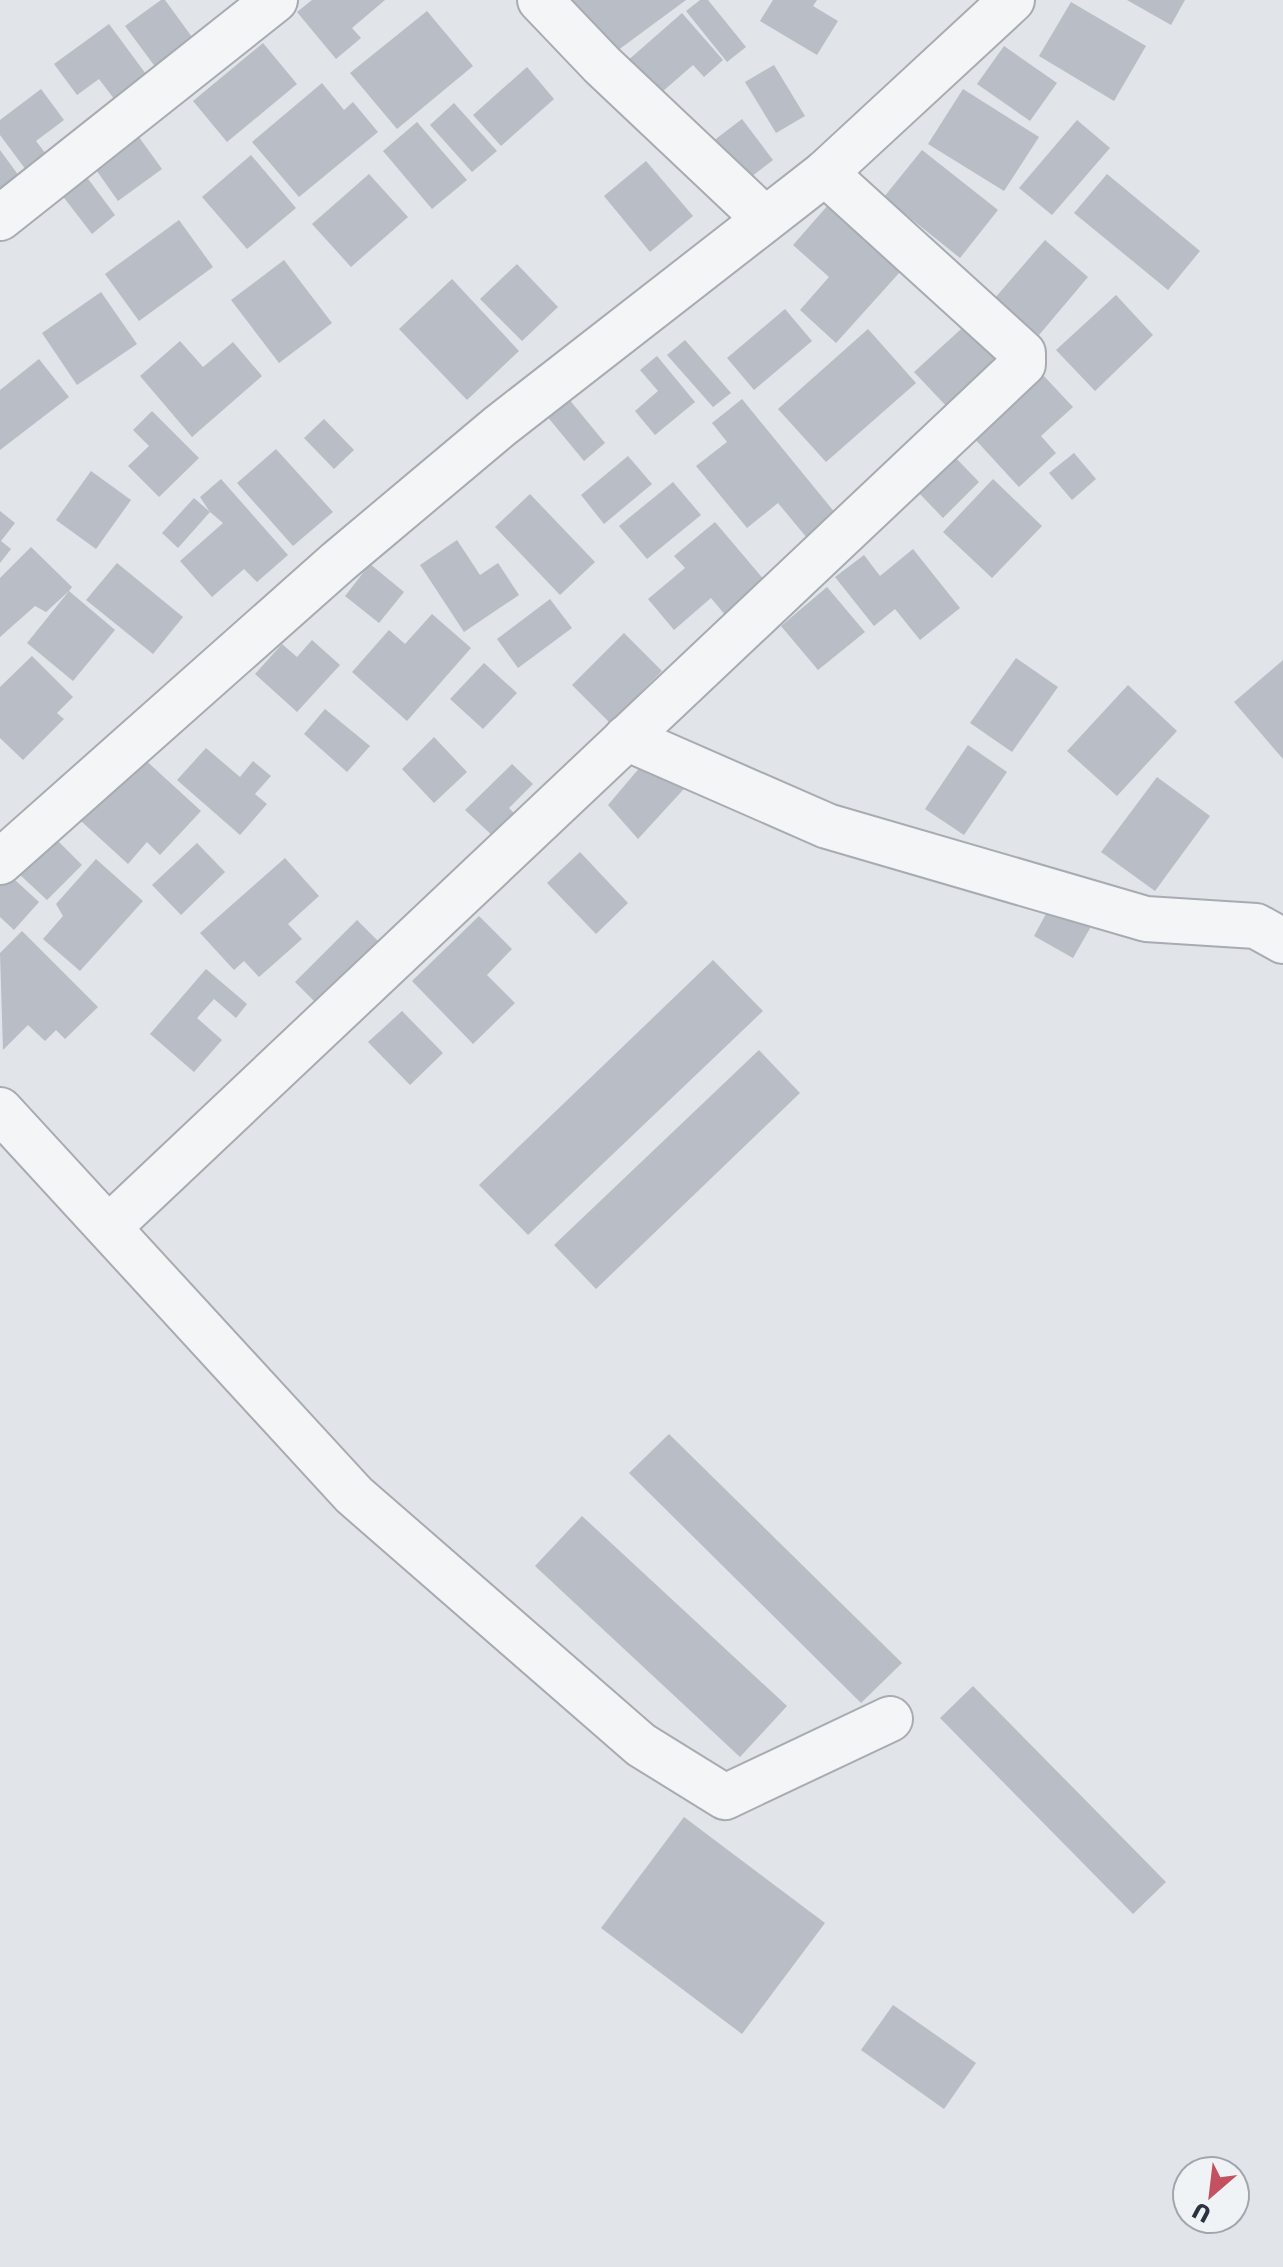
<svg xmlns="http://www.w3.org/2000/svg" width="1283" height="2267" viewBox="0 0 1283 2267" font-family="'DejaVu Sans',sans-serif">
  <rect width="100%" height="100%" fill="#e1e4e8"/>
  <g fill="#b9bdc5">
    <path d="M161,0H165L200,48L162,76L125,26Z"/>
    <path d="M312,0H385L352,28L361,38L336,59L297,12Z"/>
    <path d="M555,0H686L602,62Z"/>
    <path d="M700,0H708L746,47L727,62L686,11Z"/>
    <path d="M773,0H817L813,6L838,21L817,55L760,21Z"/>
    <path d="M1127,0H1185L1171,25Z"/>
    <path d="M1071,2L1146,46L1114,101L1039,56Z"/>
    <path d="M427,11L473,66L397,129L350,73Z"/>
    <path d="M682,13L723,60L704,77L693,65L647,105L617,70Z"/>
    <path d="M109,24L154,85L121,108L99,79L77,95L54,64Z"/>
    <path d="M263,43L297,84L227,142L193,101Z"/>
    <path d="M1004,46L1057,83L1030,121L977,84Z"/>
    <path d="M774,65L805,116L776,133L745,82Z"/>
    <path d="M527,67L554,99L501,146L473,115Z"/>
    <path d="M322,83L344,110L353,102L378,132L299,197L252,142Z"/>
    <path d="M41,89L64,120L36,141L46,154L26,170L0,135V120Z"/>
    <path d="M963,89L1039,137L1004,191L928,144Z"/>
    <path d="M454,103L497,151L472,172L430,125Z"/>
    <path d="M742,119L773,160L739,186L708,145Z"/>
    <path d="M1077,120L1110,148L1052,215L1019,188Z"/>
    <path d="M417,122L467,180L432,209L383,151Z"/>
    <path d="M136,133L162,169L118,201L92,164Z"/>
    <path d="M0,150L19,176L0,190Z"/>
    <path d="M922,150L998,210L960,258L884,197Z"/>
    <path d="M251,155L296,208L247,249L202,197Z"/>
    <path d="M646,161L693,216L650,252L604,196Z"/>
    <path d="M83,172L115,215L92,234L58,190Z"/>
    <path d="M369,174L408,217L351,267L312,224Z"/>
    <path d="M1107,174L1200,251L1168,290L1074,213Z"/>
    <path d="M836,196L909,262L836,343L800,310L829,277L793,245Z"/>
    <path d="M179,220L213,267L139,321L105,274Z"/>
    <path d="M1045,240L1088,277L1039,335L995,298Z"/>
    <path d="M284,260L332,323L279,363L231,300Z"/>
    <path d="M517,264L558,307L522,341L480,299Z"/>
    <path d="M452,279L519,351L467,400L399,329Z"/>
    <path d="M101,292L137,344L77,385L42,333Z"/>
    <path d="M1116,295L1153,335L1095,391L1056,350Z"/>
    <path d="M785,309L812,341L754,390L727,358Z"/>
    <path d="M971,320L1006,359L950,410L914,372Z"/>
    <path d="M868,329L916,383L826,462L778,409Z"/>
    <path d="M685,340L731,393L713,407L667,355Z"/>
    <path d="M180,341L203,367L233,342L262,376L192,437L140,376Z"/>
    <path d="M657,356L695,402L655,435L635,411L658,391L640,370Z"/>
    <path d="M39,359L69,397L0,450V390Z"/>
    <path d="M1042,374L1073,407L1041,436L1056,453L1019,487L973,437Z"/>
    <path d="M568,398L605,443L584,461L546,415Z"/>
    <path d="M742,399L836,514L807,538L778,503L747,528L696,466L727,442L712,423Z"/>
    <path d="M152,411L199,458L159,497L128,466L149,446L133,430Z"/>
    <path d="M324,419L354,450L334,469L304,438Z"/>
    <path d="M276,449L333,512L293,546L237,483Z"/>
    <path d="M1074,453L1096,479L1072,500L1049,473Z"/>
    <path d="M628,456L652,484L604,524L581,495Z"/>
    <path d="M954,456L979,482L943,518L918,492Z"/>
    <path d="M91,471L131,500L96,549L56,520Z"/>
    <path d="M221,479L288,555L257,582L244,569L212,597L180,561L223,523L210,512L178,548L162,533L194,498L210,512L200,497Z"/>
    <path d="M993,479L1042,526L992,578L943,532Z"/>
    <path d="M673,482L701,515L647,559L619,526Z"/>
    <path d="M530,494L595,562L560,595L495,527Z"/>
    <path d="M0,511L15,523L1,541L11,549L0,563Z"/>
    <path d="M715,522L771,588L731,622L711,598L674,630L648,599L685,568L674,556Z"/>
    <path d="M457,540L480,575L498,563L519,595L464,632L420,565Z"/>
    <path d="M31,547L72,587L69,591L115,630L73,681L27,643L69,591L46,612L35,606L0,637V578Z"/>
    <path d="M913,549L960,608L920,640L895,609L874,626L835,577L864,555L880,576Z"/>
    <path d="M117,563L183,617L153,654L86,600Z"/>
    <path d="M370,564L404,592L379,623L345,596Z"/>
    <path d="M827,587L865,632L818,670L781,626Z"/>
    <path d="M550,599L572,628L518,668L497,639Z"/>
    <path d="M432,614L471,648L407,721L352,672L389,630L405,644Z"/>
    <path d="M624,633L662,671L610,723L572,685Z"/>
    <path d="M312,640L340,665L297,712L255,674L282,644L297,657Z"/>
    <path d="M32,656L73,697L57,713L64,719L23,760L0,738V687Z"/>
    <path d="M1016,658L1058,687L1012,752L970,723Z"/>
    <path d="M1283,660V759L1234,702Z"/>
    <path d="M484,663L517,693L483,729L450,699Z"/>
    <path d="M1128,685L1177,731L1117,796L1067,751Z"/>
    <path d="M325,709L370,746L347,772L304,734Z"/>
    <path d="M434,737L467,772L434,803L402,769Z"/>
    <path d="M968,745L1007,772L964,835L925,809Z"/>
    <path d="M206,748L240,777L253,761L271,776L255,794L267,804L240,835L177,780Z"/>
    <path d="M141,756L201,811L160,855L147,842L128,864L81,821Z"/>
    <path d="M647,759L693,779L638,839L608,805Z"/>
    <path d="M512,764L533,784L509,808L519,818L497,840L465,810Z"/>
    <path d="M1157,777L1210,816L1155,891L1101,852Z"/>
    <path d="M54,837L82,865L47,900L18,873Z"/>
    <path d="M197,843L225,872L181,915L152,885Z"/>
    <path d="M580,852L628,903L596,934L547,883Z"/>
    <path d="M285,858L319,896L288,924L302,939L259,977L244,961L234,970L200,933Z"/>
    <path d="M96,859L143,901L80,971L43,939L63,916L56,904Z"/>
    <path d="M3,869L39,902L14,930L0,917V873Z"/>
    <path d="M1053,901L1093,923L1073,958L1034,936Z"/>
    <path d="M479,916L512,949L487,975L515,1003L473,1044L412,981Z"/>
    <path d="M357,920L386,949L324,1011L295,982Z"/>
    <path d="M22,931L98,1007L65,1039L56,1030L45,1041L28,1025L3,1050L0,953Z"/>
    <path d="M713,960L763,1011L528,1235L479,1185Z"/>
    <path d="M206,969L247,1004L236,1018L214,999L197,1018L222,1040L194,1072L150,1034Z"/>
    <path d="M402,1011L443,1053L410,1085L368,1042Z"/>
    <path d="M759,1050L800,1093L596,1289L554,1245Z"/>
    <path d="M669,1434L902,1663L861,1703L629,1473Z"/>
    <path d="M582,1516L787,1706L740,1757L535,1566Z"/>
    <path d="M973,1686L1166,1882L1133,1914L940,1718Z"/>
    <path d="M684,1817L825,1923L742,2034L601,1928Z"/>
    <path d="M893,2005L976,2063L944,2109L861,2050Z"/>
  </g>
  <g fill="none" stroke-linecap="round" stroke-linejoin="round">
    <g stroke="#a7abb2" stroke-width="48">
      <g id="minor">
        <path d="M540,0L602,65L765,219"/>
        <path d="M0,218L275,0"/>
        <path d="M626,738L827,826L1146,919L1256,926L1283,941"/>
        <path d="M0,862L338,562L500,426L825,173L1012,0"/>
        <path d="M0,1110L354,1495L641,1745L725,1797L890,1719"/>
        <path d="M109,1227L1023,364V353L825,173"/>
      </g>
    </g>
    <use href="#minor" stroke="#f3f5f7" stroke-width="44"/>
  </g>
  <g transform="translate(1211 2195) rotate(208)"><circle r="38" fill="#f0f3f6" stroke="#a1a6ad" stroke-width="2"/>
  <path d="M0-6L14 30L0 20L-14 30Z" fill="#c35160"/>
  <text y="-12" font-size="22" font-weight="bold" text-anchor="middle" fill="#2b323f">U</text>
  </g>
</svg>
